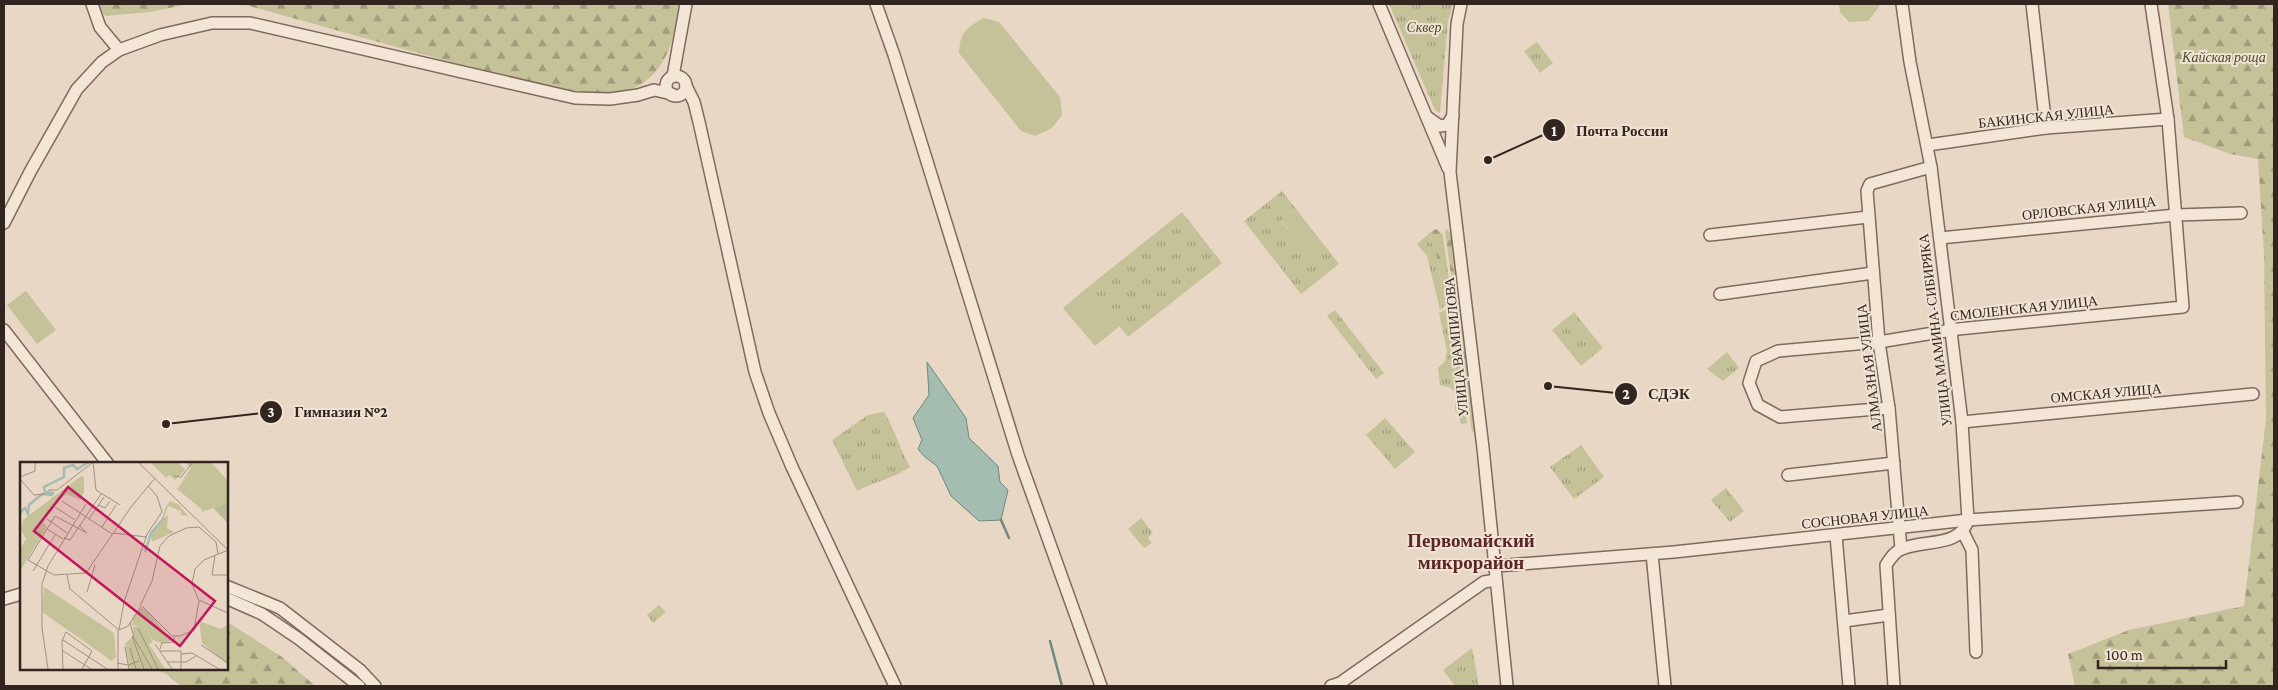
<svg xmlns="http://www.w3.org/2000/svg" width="2278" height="690" viewBox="0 0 2278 690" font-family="'Crimson Pro',serif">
  <defs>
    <pattern id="grass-tufts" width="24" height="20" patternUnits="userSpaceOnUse" patternTransform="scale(1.25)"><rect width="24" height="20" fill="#c5c299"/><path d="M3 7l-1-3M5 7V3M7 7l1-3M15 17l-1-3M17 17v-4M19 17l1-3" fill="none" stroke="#a19d7c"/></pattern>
    <pattern id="forest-firs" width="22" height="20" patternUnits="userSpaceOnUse" patternTransform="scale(1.25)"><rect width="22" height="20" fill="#c5c299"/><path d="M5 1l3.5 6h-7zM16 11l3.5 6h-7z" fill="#a19d7c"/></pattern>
  </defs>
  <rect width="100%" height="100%" fill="#e8d7c4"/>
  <g fill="url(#grass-tufts)">
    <path d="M1389,4H1453L1448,21L1440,113L1435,110Z"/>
    <path d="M1537,42L1553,63L1540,73L1524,51Z"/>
    <path d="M1282,191L1296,209L1281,221L1306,252L1321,241L1339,264L1301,294L1244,221Z"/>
    <path d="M1182,212L1222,263L1128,337L1088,287Z"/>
    <path d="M1433,230L1430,240L1436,251L1442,287L1450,288C1450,298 1448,305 1440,310L1427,256L1417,244Z"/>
    <path d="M1335,310L1384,373L1376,379L1327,316Z"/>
    <path d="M1445,310L1451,338L1457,343L1459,357L1455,360L1456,373L1451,378L1449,387L1440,385L1438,368L1446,360L1447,351L1439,313Z"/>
    <path d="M1574,312L1603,348L1581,366L1552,330Z"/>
    <path d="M1727,352L1739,368L1723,381L1707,369Z"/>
    <path d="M884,412C895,430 900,449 910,467C894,478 874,482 857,491L832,440L868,415Z"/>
    <path d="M1385,418L1415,452L1395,469L1366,435Z"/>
    <path d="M1581,445L1604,477L1574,499L1550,467Z"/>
    <path d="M1726,488L1744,511L1730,522L1711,500Z"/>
    <path d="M1141,518L1153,533L1148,538L1152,543L1144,548L1128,529Z"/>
    <path d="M659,605L666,612L653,623L647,615Z"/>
    <path d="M1472,648L1479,686H1455L1443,670Z"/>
  </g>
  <g fill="url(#forest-firs)">
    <path d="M99,4H189L150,12L106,16L100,10Z"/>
    <path d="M242,4H679C676,18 675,36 669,49C647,102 602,97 554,91Z"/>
    <path d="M2168,4H2274V686H2075L2068,654L2129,630L2244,606L2266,419L2264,254L2258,159L2230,154L2184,137Z"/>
    <path d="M1436,229L1443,235L1450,288L1442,287L1436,251L1430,240L1433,230Z"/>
    <path d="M1447,229L1454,237L1477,431L1472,432L1445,231Z"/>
    <path d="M1452,302L1457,343L1451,338L1445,310Z"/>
    <path d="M1459,357L1467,423L1461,424L1455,410L1456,392L1449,387L1451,378L1456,373L1455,360Z"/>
    <path d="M226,621L282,657L315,686H181L165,673L154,669H226Z"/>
  </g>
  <g fill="#c5c299">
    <path d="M1839,4H1879V7L1868,21L1849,22L1840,12Z"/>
    <path d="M984,18L999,22L1060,97L1062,115L1052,128L1035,136L1021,131L959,53C960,32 966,28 984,18Z"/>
    <path d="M1296,209L1321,241L1306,253L1281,220Z"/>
    <path d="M1088,287L1120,326L1095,346L1063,308Z"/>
    <path d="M26,291L56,330L37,344L7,305Z"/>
  </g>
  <path fill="#a5bcb1" stroke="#6e897d" d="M927,362L966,418L969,438L998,466L1000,482L1008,490L1001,520L979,521L951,496L937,466L925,457L918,449L922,440L913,418L929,395Z"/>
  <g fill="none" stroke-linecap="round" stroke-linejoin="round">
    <g stroke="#6e897d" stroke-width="2.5">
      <path d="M1001,520L1009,538"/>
      <path d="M1050,641L1062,686"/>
    </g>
    <g stroke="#80695d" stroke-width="14">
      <g id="minor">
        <path d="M92,4L100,27L119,50"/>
        <path d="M876,4L894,55L1018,455L1101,686"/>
        <path d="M1379,4L1448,168"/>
        <path d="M1461,4L1457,24L1450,172L1483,448L1507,686"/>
        <path d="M2032,4L2046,128"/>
        <path d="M673,76L686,4"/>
        <circle cx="676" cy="86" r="10"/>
        <path d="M686,86L694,102L699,122L755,372L769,413L792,467L895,686"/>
        <path d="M1427,117L1440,126L1447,125L1453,116"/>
        <path d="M1928,145L2046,128L2168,119"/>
        <path d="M4,223L30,172L77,89L102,62L119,50L160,35L212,23H250L575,98L610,99L638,95L654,90L672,94"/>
        <path d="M1710,235L1868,217"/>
        <path d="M1940,238L2176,215L2241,213"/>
        <path d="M1720,294L1873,273"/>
        <path d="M4,330L108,464"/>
        <path d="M1889,408L1780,417L1758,405L1749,383L1756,361L1778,351L1879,342L1958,329L2183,307L2168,119L2151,4"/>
        <path d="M1962,422L2253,394"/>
        <path d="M1788,475L1894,463"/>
        <path d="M1963,532L1972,550L1976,652"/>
        <path d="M1836,535L1849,686"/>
        <path d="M1901,549L1889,408L1879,342L1867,191L1870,184L1931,167"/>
        <path d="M1652,554L1665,686"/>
        <path d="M1496,566L1674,552L1968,520L2237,502"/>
        <path d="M226,586L280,608L360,670L375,686"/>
        <path d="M226,598L262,614L299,639L359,686"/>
        <path d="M4,599L21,594"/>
        <path d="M1844,621L1889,615"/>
        <path d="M1331,686L1340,683L1484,582L1496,580"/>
        <path d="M1894,686L1886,565C1890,559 1895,551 1902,549C1924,539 1960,548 1968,520L1962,422L1931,167L1910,62L1902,4"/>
      </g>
    </g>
    <use href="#minor" stroke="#f4e6d6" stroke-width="11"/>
  </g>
  <g text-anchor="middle" stroke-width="4" stroke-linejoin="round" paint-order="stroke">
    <g font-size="14" font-style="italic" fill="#4a4c28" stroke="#f0e3d3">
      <text x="1424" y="32">Сквер</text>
      <text x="2224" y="62">Кайская роща</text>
    </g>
    <g font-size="14" fill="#32251f" stroke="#f0e3d3">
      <text transform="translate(2046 116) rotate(-6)" y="5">БАКИНСКАЯ УЛИЦА</text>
      <text transform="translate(2089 208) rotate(-6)" y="5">ОРЛОВСКАЯ УЛИЦА</text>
      <text transform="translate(2024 308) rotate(-6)" y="5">СМОЛЕНСКАЯ УЛИЦА</text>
      <text transform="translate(1935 330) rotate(-97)" y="5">УЛИЦА МАМИНА-СИБИРЯКА</text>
      <text transform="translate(1456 347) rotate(-96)" y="5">УЛИЦА ВАМПИЛОВА</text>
      <text transform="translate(1869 368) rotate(-97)" y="5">АЛМАЗНАЯ УЛИЦА</text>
      <text transform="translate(2106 393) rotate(-5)" y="5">ОМСКАЯ УЛИЦА</text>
      <text transform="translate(1865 517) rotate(-6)" y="5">СОСНОВАЯ УЛИЦА</text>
    </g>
    <g font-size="19" font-weight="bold" fill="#5a2524" stroke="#f0e3d3">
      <text x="1471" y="547">Первомайский<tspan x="1471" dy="22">микрорайон</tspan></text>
    </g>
  </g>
  <g transform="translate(20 462)">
    <rect width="208" height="208" fill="#e8d7c4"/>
    <path d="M150,39L158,42L168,54L161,53V49L148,44L144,56L148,53L147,66L154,70L132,80L131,72L142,57L145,46Z" fill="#c5c299"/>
    <path d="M169,0H191L207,18V60L193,46L182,50L174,8L159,24L171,6L167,2ZM61,14L64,15V30L60,38L46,32L35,43L23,60L27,65L0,109V87L6,77L1,68L3,58ZM122,146L129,150L146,173L154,178L141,181L133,178L125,165L112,163L113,153ZM179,159L201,167L207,163V202L182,181Z" fill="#c5c299"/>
    <path d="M207,40V60L195,47Z" fill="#bab898"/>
    <path d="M130,0H158L165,8L155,18L149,13L146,16ZM174,8L200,29L184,49L157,27ZM24,125L94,171L96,195L92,199L22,150ZM124,163L133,180L129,182L145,207H110L105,182L113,174V165Z" fill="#c5c299"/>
    <path fill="none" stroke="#a5bcb1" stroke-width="2.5" d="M0,51L5,46L8,52L9,43L22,32L32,33L33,31L25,30L24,25L44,15V6L53,3L57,7L69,0M125,90L131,71L144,56"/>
    <path fill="none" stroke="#9f9082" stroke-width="1" d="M73,0L76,28L100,43M118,0L208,88M154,14L161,15L173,0M0,15L15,9V0M0,17L14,33L25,32M28,28H37L72,1M42,39L92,72M78,43L85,46L90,39M35,45L55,58M27,57L47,71M69,57L84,35M82,65L96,43M27,67L43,77M93,71L127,75M44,76L50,78L81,32M195,93L192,113H208M8,98L34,113L66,111L111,45L135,16M8,98L35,54L67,71L59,63M174,108L184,98L208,88M13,109L35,73M47,113L50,127L99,168L104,140L127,72L142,50L137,34L128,24M67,130L75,103M179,138L208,151M120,144L132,119L140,84L149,74L166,66L179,65L196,80L198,92M122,144L152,174H160L174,168L179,139L172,122L175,107M110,160L114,176L132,207M118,166L138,207M98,168V207M99,168L108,164L121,145M112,174L124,207M43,178L87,207M135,182L152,207M181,183L208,201M105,185L109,207M110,186L116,207M140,187L142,181L153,180L155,175M43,189L71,207M140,189H161V207M161,192L172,191L199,207M148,200H166L176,194M97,201L108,203L119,199M28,207L22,166V122L28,104L66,42M43,207L42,179L46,170L72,189L62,207"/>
    <path fill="#c2185b" fill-opacity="0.15" stroke="#c2185b" stroke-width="2.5" d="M48,25L195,139L160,184L14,69Z"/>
    <rect width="208" height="208" fill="none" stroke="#32251f" stroke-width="2.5"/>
  </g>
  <path fill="none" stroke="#32251f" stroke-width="2" d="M1488 160L1554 130M1548 386L1626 394M166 424L271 412"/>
  <g fill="#32251f" stroke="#f0e3d3" stroke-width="2">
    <circle cx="1488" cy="160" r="5"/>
    <circle cx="1548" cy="386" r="5"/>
    <circle cx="166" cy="424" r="5"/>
    <circle cx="1554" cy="130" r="12"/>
    <circle cx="1626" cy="394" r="12"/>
    <circle cx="271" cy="412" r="12"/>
  </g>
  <g font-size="15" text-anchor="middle" font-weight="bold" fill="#fff">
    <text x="1554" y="136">1</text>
    <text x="1626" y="399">2</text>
    <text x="271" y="417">3</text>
  </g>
  <g font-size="15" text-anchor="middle" font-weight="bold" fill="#32251f" stroke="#f0e3d3" stroke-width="4" stroke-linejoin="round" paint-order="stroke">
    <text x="1622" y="136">Почта России</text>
    <text x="1669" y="399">СДЭК</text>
    <text x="341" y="417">Гимназия №2</text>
  </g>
  <rect width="2278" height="690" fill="none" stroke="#32251f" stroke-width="10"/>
  <path d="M2098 660v8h128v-8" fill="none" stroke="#32251f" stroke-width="2.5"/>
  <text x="2106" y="660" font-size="15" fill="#32251f" stroke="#f0e3d3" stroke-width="4" paint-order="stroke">100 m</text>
</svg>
